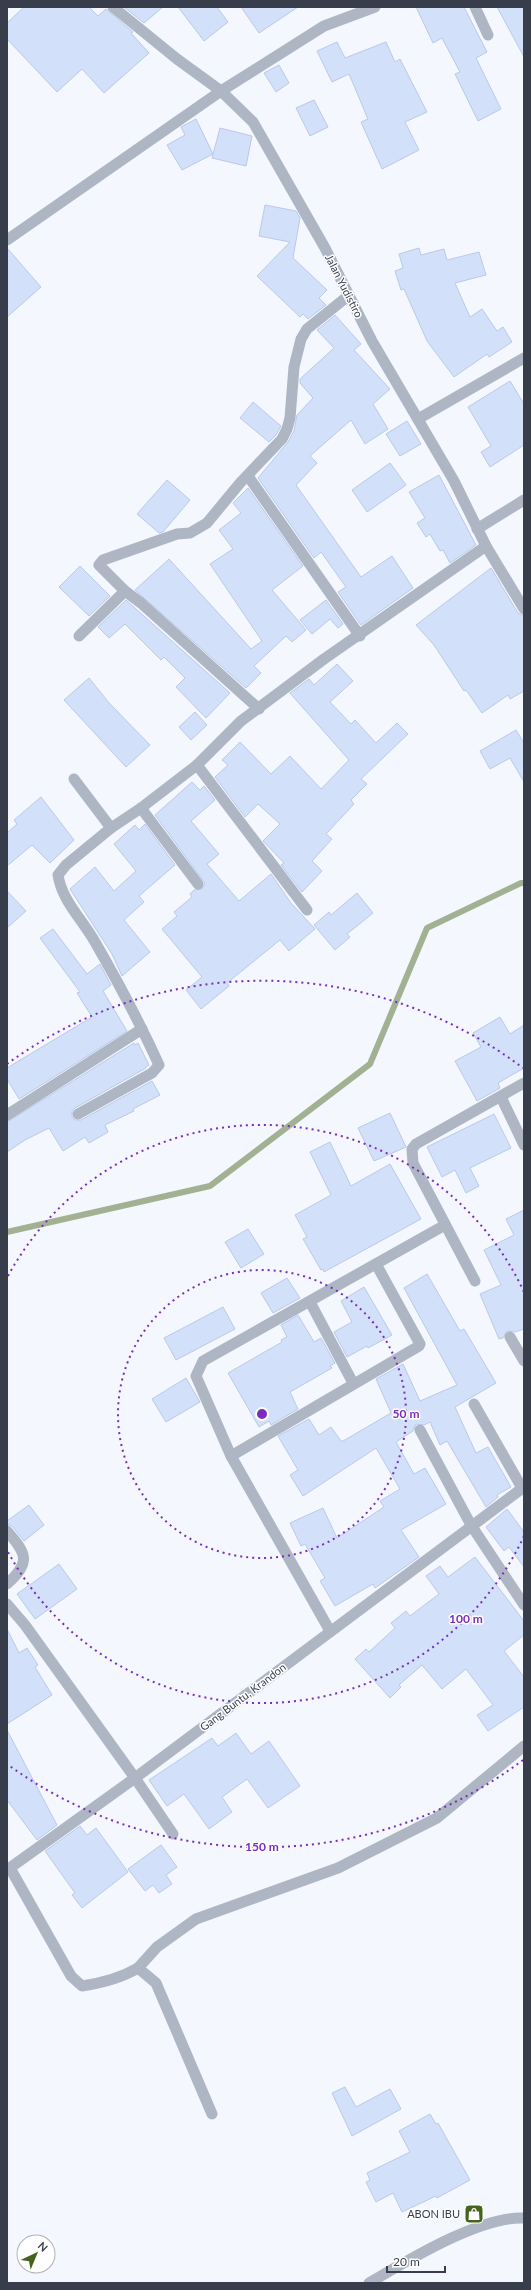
<svg xmlns="http://www.w3.org/2000/svg" width="531" height="2290" viewBox="0 0 531 2290" font-family="Lato,sans-serif">
  <rect width="100%" height="100%" fill="#f4f7fe"/>
  <g fill="none" stroke-linecap="round" stroke-linejoin="round">
    <path stroke="#a1b192" stroke-width="6" d="M7,1232L210,1186L370,1064L427,928L521,883H524"/>
  </g>
  <g fill="#d3e0fa" stroke="#b9c9e9">
    <path d="M24,7H89L98,16L106,9L133,32L131,33L149,53L104,93L82,69L57,92L7,39V23Z"/>
    <path d="M124,7H163L144,23Z"/>
    <path d="M178,7H217L228,22L204,41Z"/>
    <path d="M241,7H298L259,33Z"/>
    <path d="M416,7H464L487,52L476,58L501,109L478,121L455,74L460,72L442,38L433,43Z"/>
    <path d="M497,7H524V57Z"/>
    <path d="M337,42L345,58L386,42L395,62L400,59L427,112L405,122L419,150L382,169L361,122L368,119L349,74L332,82L317,51Z"/>
    <path d="M279,65L289,83L276,92L264,73Z"/>
    <path d="M314,100L328,127L310,136L296,108Z"/>
    <path d="M196,119L213,154L182,170L167,145L185,135L181,127Z"/>
    <path d="M220,128L252,136L246,166L212,158Z"/>
    <path d="M265,205L296,211L300,218L293,258L327,290L319,298L326,305L308,319L303,314L300,317L257,276L290,242L259,236Z"/>
    <path d="M7,248L41,287L7,317Z"/>
    <path d="M419,248L421,255L444,249L447,260L479,252L486,275L455,283L470,317L482,309L497,331L503,327L512,342L489,357L487,354L454,377L427,341L404,289L401,290L395,271L403,268L399,254Z"/>
    <path d="M335,315L361,344L354,350L390,389L373,404L388,429L365,444L351,420L310,456L317,463L296,485L361,577L392,556L413,588L361,625L338,592L346,587L321,552L314,558L258,478L288,442L294,431L297,415L313,398L300,383V379L334,348L317,330Z"/>
    <path d="M510,381L524,404V445L490,467L481,452L491,446L468,407Z"/>
    <path d="M253,402L281,426L276,435L269,442L240,418Z"/>
    <path d="M407,421L421,444L400,456L386,434Z"/>
    <path d="M390,463L406,485L367,512L352,490Z"/>
    <path d="M439,475L476,545L450,563L443,550L440,551L430,534L426,537L417,523L425,518L409,492Z"/>
    <path d="M167,480L190,500L163,532L159,533L137,514Z"/>
    <path d="M248,488L303,566L272,590L306,630L292,642L286,636L254,666L261,673L246,688L135,590L169,559L251,649L262,641L210,564L233,549L219,530L241,513L233,503Z"/>
    <path d="M80,566L110,596L89,616L59,587Z"/>
    <path d="M491,568L518,613L524,616V691L510,699L508,695L482,713L466,690L464,691L434,645L416,625Z"/>
    <path d="M126,600L230,693L206,718L176,687L185,678L164,657L161,660L125,624L109,638L98,627Z"/>
    <path d="M326,600L343,624L338,628L330,619L312,634L300,620Z"/>
    <path d="M337,664L353,681L330,702L351,724L355,720L376,743L397,723L408,734L361,779L367,784L351,800L354,804L326,834L332,839L312,861L322,871L302,892L281,865L284,863L263,841L280,824L258,804L245,817L215,777L228,765L222,760L240,742L271,774L290,756L321,789L349,760L290,693L309,679L314,685Z"/>
    <path d="M89,678L110,704L150,745L126,767L64,700Z"/>
    <path d="M195,712L207,725L191,740L179,727Z"/>
    <path d="M516,730L524,743V782L510,758L490,769L480,751Z"/>
    <path d="M192,782L200,790L204,786L215,800L191,821L219,854L207,864L239,901L271,874L291,903L315,929L289,951L280,940L227,983L229,986L201,1009L186,990L202,977L162,929L177,916L174,912L192,897L190,894L194,890L202,889L205,883L155,815Z"/>
    <path d="M41,797L74,840L50,863L32,845L7,866V833L17,824L14,820Z"/>
    <path d="M145,824L175,865L139,896L144,902L124,920L150,952L122,976L112,954L70,889L95,867L114,891L136,871L114,844L135,825L139,830Z"/>
    <path d="M7,891L26,911L7,928Z"/>
    <path d="M357,893L373,913L347,934L350,937L335,950L314,925L329,912L331,915Z"/>
    <path d="M53,929L87,974L100,964L111,985L103,991L127,1031L19,1099L7,1079V1068L92,1017L77,993L80,992L40,938Z"/>
    <path d="M500,1017L510,1034L524,1025V1068L498,1083L500,1088L477,1101L455,1061L481,1047L473,1033Z"/>
    <path d="M134,1043L135,1045L138,1043L149,1065L145,1067L146,1068L75,1108L72,1111V1117L75,1120H81L152,1081L160,1095L133,1109L134,1111L105,1125L108,1132L89,1143L85,1137L63,1151L49,1128L25,1140L7,1152V1122Z"/>
    <path d="M390,1113L406,1147L374,1161L358,1128Z"/>
    <path d="M494,1114L511,1148L470,1168L479,1186L466,1193L455,1170L442,1177L427,1147Z"/>
    <path d="M330,1142L351,1186L390,1164L421,1219L324,1272L323,1269L321,1270L303,1239L307,1237L295,1215L331,1195L310,1152Z"/>
    <path d="M524,1210V1329L515,1332L507,1331L503,1338L499,1339L480,1294L501,1285L484,1250L514,1235L506,1219Z"/>
    <path d="M248,1229L264,1254L241,1268L225,1242Z"/>
    <path d="M427,1274L460,1331L464,1329L496,1383L455,1407L476,1453L488,1447L511,1487L497,1495L498,1497L486,1507L447,1441L440,1445L430,1422L424,1425L416,1424L413,1431L396,1442L414,1474L425,1468L446,1504L401,1530L419,1557L375,1588L373,1584L335,1606L320,1581L325,1578L305,1544L301,1546L290,1523L323,1508L337,1538L384,1507L380,1501L400,1489L376,1448L303,1496L290,1475L298,1470L278,1436L309,1419L319,1435L331,1427L341,1441H343L391,1413L376,1379L403,1364L420,1401L457,1385L404,1288Z"/>
    <path d="M287,1278L300,1298L273,1313L261,1293Z"/>
    <path d="M364,1287L392,1335L368,1348L367,1346L347,1357L334,1332L352,1322L341,1301Z"/>
    <path d="M223,1307L235,1329L176,1360L164,1338Z"/>
    <path d="M298,1315L314,1342L321,1338L335,1363L330,1366L332,1368L290,1392L298,1409L271,1425L269,1421L259,1427L228,1373L282,1342L281,1340L287,1337L281,1325Z"/>
    <path d="M186,1378L200,1402L166,1422L152,1399Z"/>
    <path d="M29,1505L44,1525L24,1541L12,1526L7,1524V1521Z"/>
    <path d="M507,1509L524,1532V1567L509,1547L504,1551L486,1527Z"/>
    <path d="M475,1557L524,1621V1635L504,1651L524,1677V1707L488,1731L477,1715L493,1705L466,1669L442,1689L422,1665L399,1685L401,1687L390,1698L355,1659L366,1649L369,1652L395,1628L391,1623L406,1611L410,1616L439,1594L426,1576L440,1566L448,1577Z"/>
    <path d="M59,1564L77,1589L35,1619L17,1594Z"/>
    <path d="M7,1629L19,1653L27,1648L38,1665L35,1667L52,1695L7,1724Z"/>
    <path d="M7,1730L57,1825L37,1840L7,1800Z"/>
    <path d="M236,1733L251,1754L269,1741L300,1786L268,1808L247,1779L222,1797L232,1812L209,1829L184,1794L167,1806L149,1780L212,1738L218,1746Z"/>
    <path d="M80,1826L87,1835L96,1828L128,1872L82,1908L72,1895L75,1893L45,1851Z"/>
    <path d="M161,1845L177,1867L166,1875L172,1884L159,1893L153,1885L145,1891L128,1869Z"/>
    <path d="M345,2087L356,2107L390,2089L401,2109L352,2136L332,2093Z"/>
    <path d="M430,2114L436,2124L438,2123L470,2180L437,2198L436,2196L402,2212L393,2193L376,2202L366,2182L370,2180L367,2173L410,2152L399,2131Z"/>
  </g>
  <g fill="none" stroke-linecap="round" stroke-linejoin="round">
    <path stroke="#aeb5c3" stroke-width="11" d="M135,1778L173,1834"/>
    <g stroke="#aeb5c3" stroke-width="11">
      <path d="M475,7L488,35"/>
      <path d="M7,240L221,91L324,26L375,7"/>
      <path d="M418,419L524,358"/>
      <path d="M248,476L360,636"/>
      <path d="M477,529L524,500"/>
      <path d="M79,636L125,591"/>
      <path d="M259,709L141,603L125,591L99,565L103,560L177,534L190,533L207,523L240,483L282,439L287,429L290,418L294,367L301,339L307,329L348,296"/>
      <path d="M197,765L307,910"/>
      <path d="M74,779L111,828"/>
      <path d="M141,808L198,884"/>
      <path d="M501,1097L524,1145"/>
      <path d="M78,1114L152,1073L159,1065C140,1023 118,982 95,942C82,919 62,901 58,875L66,865L111,828L141,808L197,765L241,721L324,659L486,546"/>
      <path d="M7,1115L142,1029"/>
      <path d="M475,1281L413,1163L412,1149L416,1144L524,1083"/>
      <path d="M310,1302L353,1383"/>
      <path d="M510,1337L524,1361"/>
      <path d="M474,1404L522,1488"/>
      <path d="M420,1430L471,1525L524,1605"/>
      <path d="M231,1456L419,1346L420,1344L376,1264"/>
      <path d="M7,1531C27,1554 31,1562 7,1584"/>
      <path d="M7,1604L25,1625L135,1778L524,1487"/>
      <path d="M330,1631L231,1456L196,1376L203,1361L445,1225"/>
      <path d="M10,1868L71,1976L82,1986C102,1983 121,1978 138,1968L156,1983L212,2114"/>
      <path d="M7,1870L135,1778"/>
      <path d="M138,1968L157,1947L196,1919L338,1868L437,1818L524,1746"/>
      <path d="M369,2283C407,2261 480,2216 524,2218"/>
    </g>
    <path stroke="#aeb5c3" stroke-width="11" d="M113,7L177,59L221,91L253,122L325,248L372,341L454,481L486,546L524,609"/>
  </g>
  <g fill="none" stroke="#7b2cbf" stroke-width="2" stroke-dasharray="2 4">
    <circle cx="262" cy="1414" r="144"/>
    <path d="M524 1536A289 289 0 0 1 8 1552M8 1276A289 289 0 0 1 524 1292"/>
    <path d="M523 1760A433 433 0 0 1 7 1764M7 1064A433 433 0 0 1 523 1068"/>
  </g>
  <defs>
    <g id="shop-square" transform="scale(1)"><rect x="-9" y="-9" width="18" height="18" rx="4" fill="#43641a" stroke="#fff"/><path d="M-5-2.5h2.3a2.7 3.5 0 0 1 5.4 0H5L5.5 6h-11ZM-1.5-2.5h3a1.5 2.3 0 0 0-3 0Z" fill="#fff"/></g>
  </defs>
  <g fill-rule="evenodd">
    <use href="#shop-square" x="474" y="2214"/>
  </g>
  <g text-anchor="middle" stroke-width="3" stroke-linejoin="round" paint-order="stroke">
    <g font-size="11" fill="#373d4a" stroke="#fff">
      <text transform="translate(344 286) rotate(63)" y="4">Jalan Yudistiro</text>
      <text transform="translate(243 1697) rotate(-37)" y="4">Gang Buntu, Krandon</text>
    </g>
    <g font-size="11" fill="#373d4a" stroke="#fff" text-anchor="end">
      <text x="460" y="2218">ABON IBU</text>
    </g>
  </g>
  <circle cx="262" cy="1414" r="6" fill="#7b2cbf" stroke="#fff" stroke-width="2"/>
  <g font-size="12" text-anchor="middle" font-weight="bold" fill="#7b2cbf" stroke="#fff" stroke-width="3" stroke-linejoin="round" paint-order="stroke">
    <text x="406" y="1418">50 m</text>
    <text x="466" y="1623">100 m</text>
    <text x="262" y="1851">150 m</text>
  </g>
  <rect width="531" height="2290" fill="none" stroke="#373d4a" stroke-width="16"/>
  <g transform="translate(36 2254) rotate(44)"><circle r="19" fill="#ffffff" stroke="#afb1b7"/>
  <path d="M0-3L7 15L0 10L-7 15Z" fill="#43641a"/>
  <text y="-6" font-size="11" font-weight="bold" text-anchor="middle" fill="#373d4a">N</text>
  </g>
  <path d="M387 2266v6h58v-6" fill="none" stroke="#373d4a" stroke-width="2"/>
  <text x="393" y="2266" font-size="12" fill="#373d4a" stroke="#ffffff" stroke-width="3" paint-order="stroke">20 m</text>
</svg>
